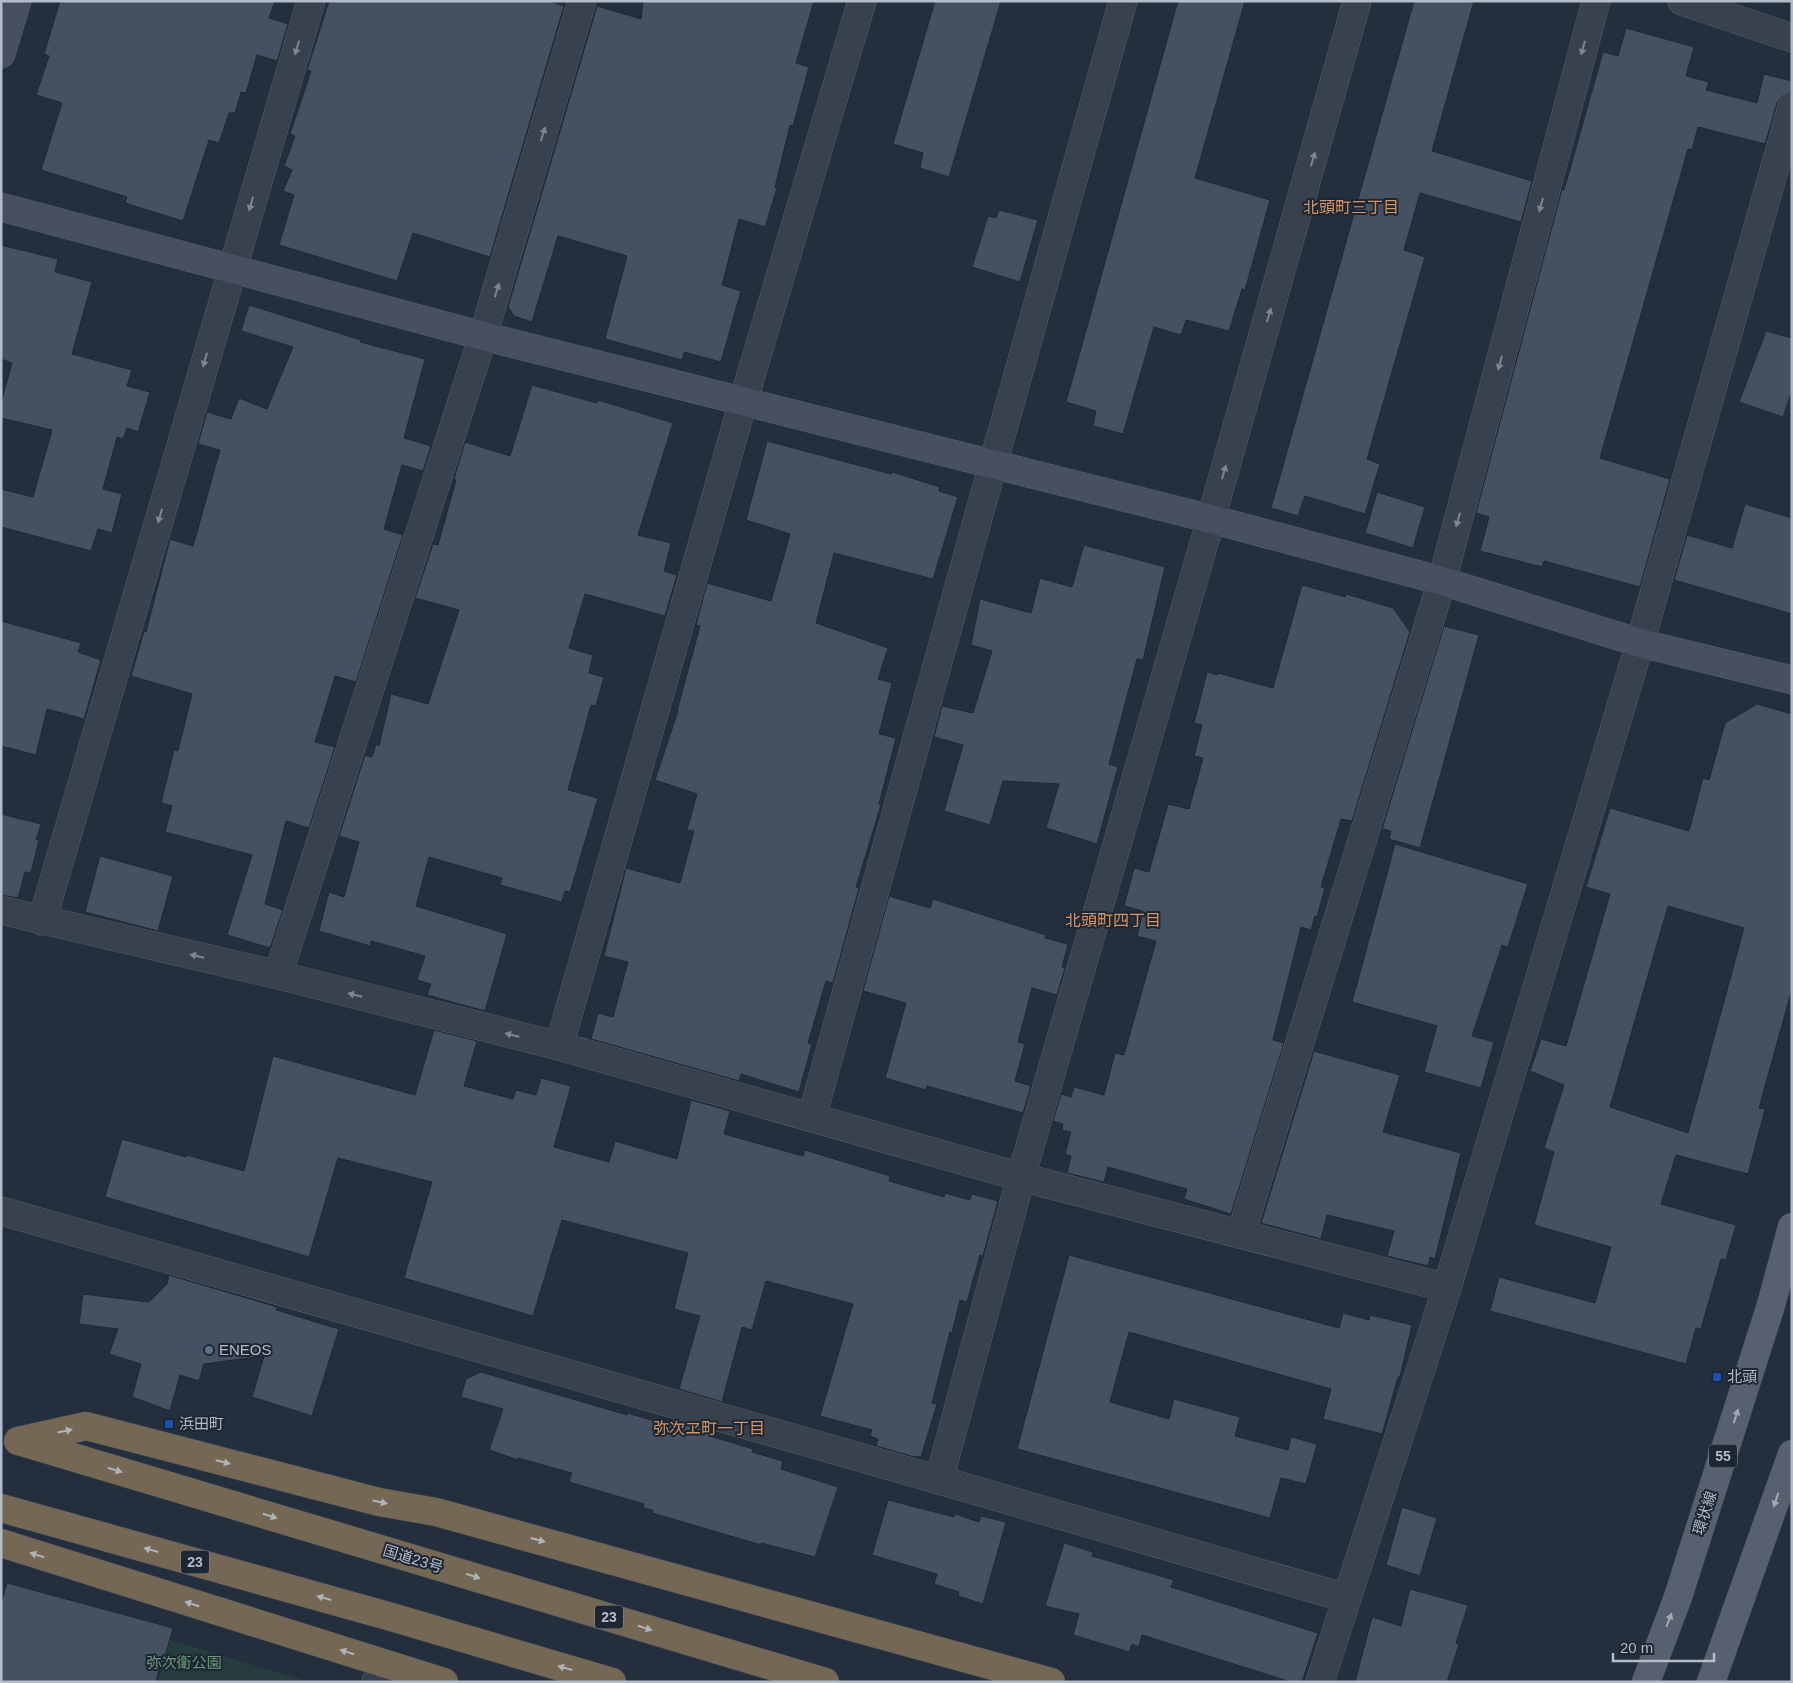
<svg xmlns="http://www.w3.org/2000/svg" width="1793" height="1683" viewBox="0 0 1793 1683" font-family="Arial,'Noto Sans JP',sans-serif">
  <rect width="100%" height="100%" fill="#242f3e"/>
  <path fill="#263c3f" d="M170,1640L310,1682H158Z"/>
  <g fill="#455162" stroke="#1f2835" fill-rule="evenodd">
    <path d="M60,1H275L269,18L288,24L277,61L257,55L246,93L241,92L235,113H229L219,143L209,140L183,221L125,203L127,197L41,170L62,103L36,95L49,56L44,54Z"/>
    <path d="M329,1H549L564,6L490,257L413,233L397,281L279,245L294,195L283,191L292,170L284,166L295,136L290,134L311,71L307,70Z"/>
    <path d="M643,1H814L796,63L809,67L793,126L790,125L775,187L777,188L765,227L739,219L722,285L741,291L721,362L684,352L682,360L605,339L627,256L558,236L532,322L514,316L508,307L597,6L641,19Z"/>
    <path d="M935,1H1001L949,177L920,168L923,153L893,144Z"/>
    <path d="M1178,1H1245L1195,178L1270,200L1245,290L1242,289L1229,331L1186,320L1181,335L1154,327L1123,434L1093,426L1096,411L1066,402Z"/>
    <path d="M1414,1H1474L1432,151L1532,181L1521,222L1420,193L1404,250L1425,257L1367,459L1380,464L1365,514L1305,496L1298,516L1271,508Z"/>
    <path d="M1626,28L1694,47L1686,76L1709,82L1706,90L1757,103L1764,74L1792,81V92L1782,96L1777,103L1765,144L1698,127L1692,150L1688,149L1600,458L1670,479L1640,587L1544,561L1542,567L1480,551L1489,517L1476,513L1562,189L1564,190L1603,52L1618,56Z"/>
    <path d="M999,210L1038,220L1020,282L972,267L988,216L996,218Z"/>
    <path d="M1,245L58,259L55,272L92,282L72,354L132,370L127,386L150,392L138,432L127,428L123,439L117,437L103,489L122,494L112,533L98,529L91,551L1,527V489L33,497L52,430L1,418V403L12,363L1,359Z"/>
    <path d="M249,305L361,340L360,342L425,359L404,438L431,446L423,471L402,465L384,529L403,535L356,682L335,676L315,742L335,747L309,828L286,821L265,904L283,910L270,948L227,935L252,855L165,832L172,806L161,803L174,750L178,751L192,694L131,676L144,631L146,632L170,539L193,546L220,450L198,444L207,412L231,419L239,398L267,409L293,347L241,331Z"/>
    <path d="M1766,331L1792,338V391L1783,417L1739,402Z"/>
    <path d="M532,385L597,403L598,400L673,423L638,535L671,543L664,571L677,575L665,616L585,594L569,648L593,655L589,673L604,677L596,706L591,705L568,790L598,798L570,892L565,891L562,902L500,885L502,878L429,857L416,906L507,934L485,1011L427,995L431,984L417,980L425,956L371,941L370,946L319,931L329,892L344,897L359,842L339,836L365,755L372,757L376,744L379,746L391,694L428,704L459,610L415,598L433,544L438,545L456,480L454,479L465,442L510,456Z"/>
    <path d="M767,441L891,474L892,472L940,487L939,491L958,497L933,579L834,553L816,623L888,648L878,679L892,683L879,734L896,738L879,804L881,805L856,887L859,888L833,983L826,981L808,1043L812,1044L799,1092L741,1074L739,1081L591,1039L598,1013L613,1017L628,962L604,956L626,868L680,883L694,831L687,830L697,794L655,780L678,711H677L700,626L696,625L707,583L771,601L790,534L746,520Z"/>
    <path d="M1377,492L1425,507L1413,548L1365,533Z"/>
    <path d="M1745,504L1792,518V614L1674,580L1687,535L1732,548Z"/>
    <path d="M1084,545L1165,567L1143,660L1137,659L1109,764L1118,767L1097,844L1046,828L1059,784L1003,781L990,825L944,811L963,745L934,737L942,706L973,713L992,651L971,645L980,599L1031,613L1040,578L1072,587Z"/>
    <path d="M1302,585L1345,597L1346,594L1393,608L1410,632L1352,821L1341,819L1321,887L1325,888L1317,917L1315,916L1311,930L1301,927L1273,1040L1284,1043L1231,1214L1184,1199L1187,1189L1108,1167L1104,1182L1067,1173L1071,1156L1065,1154L1071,1132L1062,1130L1063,1124L1053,1121L1061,1094L1071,1097L1074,1087L1104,1095L1115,1053L1124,1055L1156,941L1137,936L1143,911L1124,906L1134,868L1149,872L1168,804L1189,809L1203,758L1194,756L1202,725L1194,723L1207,672L1217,675L1218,673L1273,688Z"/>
    <path d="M1,621L81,643L78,652L101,660L84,719L47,709L36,755L1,746Z"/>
    <path d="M1444,626L1479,635L1420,848L1389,839L1391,831L1382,829Z"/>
    <path d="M1757,704L1792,714V989L1759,1108L1765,1109L1748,1174L1676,1155L1661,1204L1736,1225L1726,1260L1721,1259L1701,1329L1696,1328L1686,1364L1490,1311L1499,1277L1595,1303L1611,1247L1534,1225L1554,1152L1544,1148L1564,1085L1530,1071L1541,1039L1566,1046L1610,894L1586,887L1610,808L1689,831L1703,778L1709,780L1725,723ZM1668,906L1744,928L1688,1133L1610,1107Z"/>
    <path d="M1,814L41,824L36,840H39L31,873L25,872L18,898L1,895Z"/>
    <path d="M1395,844L1528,884L1508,947L1502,945L1472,1036L1494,1042L1481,1088L1424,1072L1437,1026L1352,1002Z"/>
    <path d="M100,856L173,876L158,931L85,912Z"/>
    <path d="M889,896L930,908L933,899L1046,935L1045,938L1068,944L1062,967L1065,968L1057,995L1032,988L1018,1042L1025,1044L1015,1081L1031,1086L1023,1113L927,1086L926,1090L885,1078L906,1003L863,991Z"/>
    <path d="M434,1030L477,1041L464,1086L513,1099L516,1090L536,1095L541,1078L571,1086L554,1147L609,1162L615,1141L677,1159L691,1100L730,1111L724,1134L803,1156L805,1150L890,1176L889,1181L944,1197L945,1193L970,1200L972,1194L998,1201L983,1256L980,1255L967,1302L960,1300L952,1333L950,1332L932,1403L937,1404L921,1457L911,1456L876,1446L878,1439L870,1436L872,1430L820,1416L853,1304L766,1281L752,1330L742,1327L722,1402L679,1389L700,1316L674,1309L688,1253L562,1220L533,1316L404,1278L432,1182L338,1158L309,1257L105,1197L122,1139L186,1157L187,1155L244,1171L273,1056L415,1095Z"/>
    <path d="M1314,1051L1400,1075L1383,1132L1461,1153L1435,1259L1430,1257L1428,1266L1387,1256L1394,1231L1327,1215L1321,1239L1261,1223Z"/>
    <path d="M1069,1255L1339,1328L1343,1313L1369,1320L1370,1315L1412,1325L1400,1377H1398L1382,1434L1323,1419L1331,1389L1129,1332L1110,1402L1169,1419L1174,1399L1240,1417L1235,1436L1288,1450L1291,1437L1317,1444L1306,1484L1281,1478L1270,1518L1017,1449Z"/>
    <path d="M169,1275L277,1307L276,1310L339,1329L312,1416L252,1397L264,1356L204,1364L199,1381L180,1375L170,1411L132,1397L141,1364L109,1354L118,1329L79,1324L83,1294L149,1302L167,1284Z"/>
    <path d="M481,1372L627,1415V1413L669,1425L671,1419L714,1432L713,1437L753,1449L752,1452L783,1461L781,1469L838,1487L815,1557L761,1543V1545L666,1517L652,1513L653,1510L643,1508L644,1504L569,1482L572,1473L518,1458V1460L489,1450L503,1409L461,1397L466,1379Z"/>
    <path d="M888,1500L954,1517L955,1514L979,1522L981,1516L1006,1522L983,1604L958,1596L959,1592L934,1584L937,1574L872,1555Z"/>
    <path d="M1402,1507L1437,1518L1420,1576L1386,1565Z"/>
    <path d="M1064,1543L1093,1552L1092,1556L1174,1580L1171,1587L1318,1633L1302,1682H1291L1142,1635L1139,1647L1132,1644L1129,1652L1073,1635L1079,1614L1045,1606Z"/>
    <path d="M7,1583L173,1628L163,1663L161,1662L156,1682H1V1603Z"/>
    <path d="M1410,1589L1468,1605L1456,1643L1459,1644L1447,1682H1355L1372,1617L1401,1626Z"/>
  </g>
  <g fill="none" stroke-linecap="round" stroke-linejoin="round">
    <g stroke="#565f6c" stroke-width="29">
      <g id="street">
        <path d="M1682,1L1792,38"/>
        <path d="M1,910L278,975L559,1046L1021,1177L1447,1288"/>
        <path d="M42,921L311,1"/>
        <path d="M278,975L483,336L582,1"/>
        <path d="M559,1046L743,402L862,1"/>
        <path d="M812,1117L993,464L1123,1"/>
        <path d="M1,1211L939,1480L1346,1598"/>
        <path d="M1241,1234L1442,581L1596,1"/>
        <path d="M939,1480L1021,1177L1211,519L1357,1"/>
        <path d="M376,1682L382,1663"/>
        <path d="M1320,1682L1447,1288L1640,643L1792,107"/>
      </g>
    </g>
    <g stroke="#565f6c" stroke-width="29">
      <g id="secondary">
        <path d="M1,54L17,1"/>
        <path d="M1,207L483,336L1211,519L1442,581L1640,643L1792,680"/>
      </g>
    </g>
    <g stroke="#414a57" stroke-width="29">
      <g id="primary">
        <path d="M1646,1682L1678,1597L1771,1305L1792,1227"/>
        <path d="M1711,1682L1792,1454"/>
      </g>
    </g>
    <g stroke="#434c59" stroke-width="29">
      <g id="highway">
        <path d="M18,1441L86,1426L379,1502L436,1512L1051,1682"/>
        <path d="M19,1441L825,1682"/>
        <path d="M1,1508L388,1616L612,1682"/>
        <path d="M1,1543L444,1682"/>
      </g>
    </g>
    <use href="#street" stroke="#38414e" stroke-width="28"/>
    <use href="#secondary" stroke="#465061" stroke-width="28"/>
    <use href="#primary" stroke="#56606e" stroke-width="28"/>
    <use href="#highway" stroke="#746855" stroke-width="28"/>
  </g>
  <defs><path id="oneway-solid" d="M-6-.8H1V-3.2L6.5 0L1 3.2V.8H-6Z" transform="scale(1.25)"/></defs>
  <g fill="#7c8592">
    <use href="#oneway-solid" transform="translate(297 48) rotate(106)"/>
    <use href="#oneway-solid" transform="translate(1583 48) rotate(105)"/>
    <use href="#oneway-solid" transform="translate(543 134) rotate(-73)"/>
    <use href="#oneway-solid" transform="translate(1313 159) rotate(-74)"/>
    <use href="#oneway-solid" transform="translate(251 204) rotate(106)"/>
    <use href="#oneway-solid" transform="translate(1541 205) rotate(105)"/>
    <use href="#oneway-solid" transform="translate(497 290) rotate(-73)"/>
    <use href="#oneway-solid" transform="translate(1269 315) rotate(-74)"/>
    <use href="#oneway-solid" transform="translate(205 360) rotate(106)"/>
    <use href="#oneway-solid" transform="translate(1500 363) rotate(105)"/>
    <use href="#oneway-solid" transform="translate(1224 472) rotate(-74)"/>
    <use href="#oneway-solid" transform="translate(160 516) rotate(106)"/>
    <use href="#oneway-solid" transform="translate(1458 520) rotate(105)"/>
    <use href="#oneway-solid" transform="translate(197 956) rotate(-167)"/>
    <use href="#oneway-solid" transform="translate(355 995) rotate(-166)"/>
    <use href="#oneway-solid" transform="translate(512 1035) rotate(-166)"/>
  </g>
  <g fill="#a1aab7">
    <use href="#oneway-solid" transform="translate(1736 1416) rotate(-72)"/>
    <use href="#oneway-solid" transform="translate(1776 1500) rotate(109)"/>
    <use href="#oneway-solid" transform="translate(1669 1620) rotate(-69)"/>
  </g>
  <g fill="#aeb4bd">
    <use href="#oneway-solid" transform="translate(65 1431) rotate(-12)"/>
    <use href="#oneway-solid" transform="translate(223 1462) rotate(14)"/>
    <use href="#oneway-solid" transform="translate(115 1470) rotate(17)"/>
    <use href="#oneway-solid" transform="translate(380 1502) rotate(12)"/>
    <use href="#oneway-solid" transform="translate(270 1516) rotate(17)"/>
    <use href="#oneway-solid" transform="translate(538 1540) rotate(15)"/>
    <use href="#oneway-solid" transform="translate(151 1550) rotate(-164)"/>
    <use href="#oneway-solid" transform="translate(37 1555) rotate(-163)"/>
    <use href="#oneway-solid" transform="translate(473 1576) rotate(17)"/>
    <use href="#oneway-solid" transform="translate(324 1598) rotate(-164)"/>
    <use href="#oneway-solid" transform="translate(192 1604) rotate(-163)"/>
    <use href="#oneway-solid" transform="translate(645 1628) rotate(17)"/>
    <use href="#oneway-solid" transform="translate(347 1652) rotate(-163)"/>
    <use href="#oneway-solid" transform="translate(565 1668) rotate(-164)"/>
  </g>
  <circle fill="#5c6f8a" stroke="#1d2633" stroke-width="2" cx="209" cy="1350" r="5"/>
  <g fill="#1a4fb4" stroke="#1d2633" stroke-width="2">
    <rect x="1712" y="1372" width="10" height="10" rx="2.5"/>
    <rect x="164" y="1419" width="10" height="10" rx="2.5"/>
  </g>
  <g text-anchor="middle" stroke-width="4" stroke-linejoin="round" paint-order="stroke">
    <g fill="#1d2633" stroke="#878f9c" stroke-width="1">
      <rect x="1709" y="1444.5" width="28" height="23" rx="4"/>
      <rect x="181" y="1550.5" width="28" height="23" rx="4"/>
      <rect x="595" y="1605.5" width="28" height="23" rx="4"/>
    </g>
    <g font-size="14" font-weight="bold" fill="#b4bcc9">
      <text x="1723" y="1461">55</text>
      <text x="195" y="1567">23</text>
      <text x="609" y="1622">23</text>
    </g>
    <g font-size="15" fill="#b4bcc9" stroke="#1d2633" text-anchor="start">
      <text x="219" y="1355">ENEOS</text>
      <text x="1727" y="1382">北頭</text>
      <text x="179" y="1429">浜田町</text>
    </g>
    <g font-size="15" fill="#b4bcc9" stroke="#1d2633">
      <text transform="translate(1705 1513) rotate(-72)" y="5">環状線</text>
      <text transform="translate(413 1559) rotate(17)" y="5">国道23号</text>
    </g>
    <g font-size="15" fill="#6b9a76" stroke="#1d2633">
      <text x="184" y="1668">弥次衛公園</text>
    </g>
    <g font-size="16" fill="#d59563" stroke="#1d2633">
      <text x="1351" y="213">北頭町三丁目</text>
      <text x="1113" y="926">北頭町四丁目</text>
      <text x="709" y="1434">弥次ヱ町一丁目</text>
    </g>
  </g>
  <rect width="1793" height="1683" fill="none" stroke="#b4bcc9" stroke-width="5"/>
  <path d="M1613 1653v8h101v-8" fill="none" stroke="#b4bcc9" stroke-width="2.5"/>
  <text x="1620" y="1653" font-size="15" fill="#b4bcc9" stroke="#1d2633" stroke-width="4" paint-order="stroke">20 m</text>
</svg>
